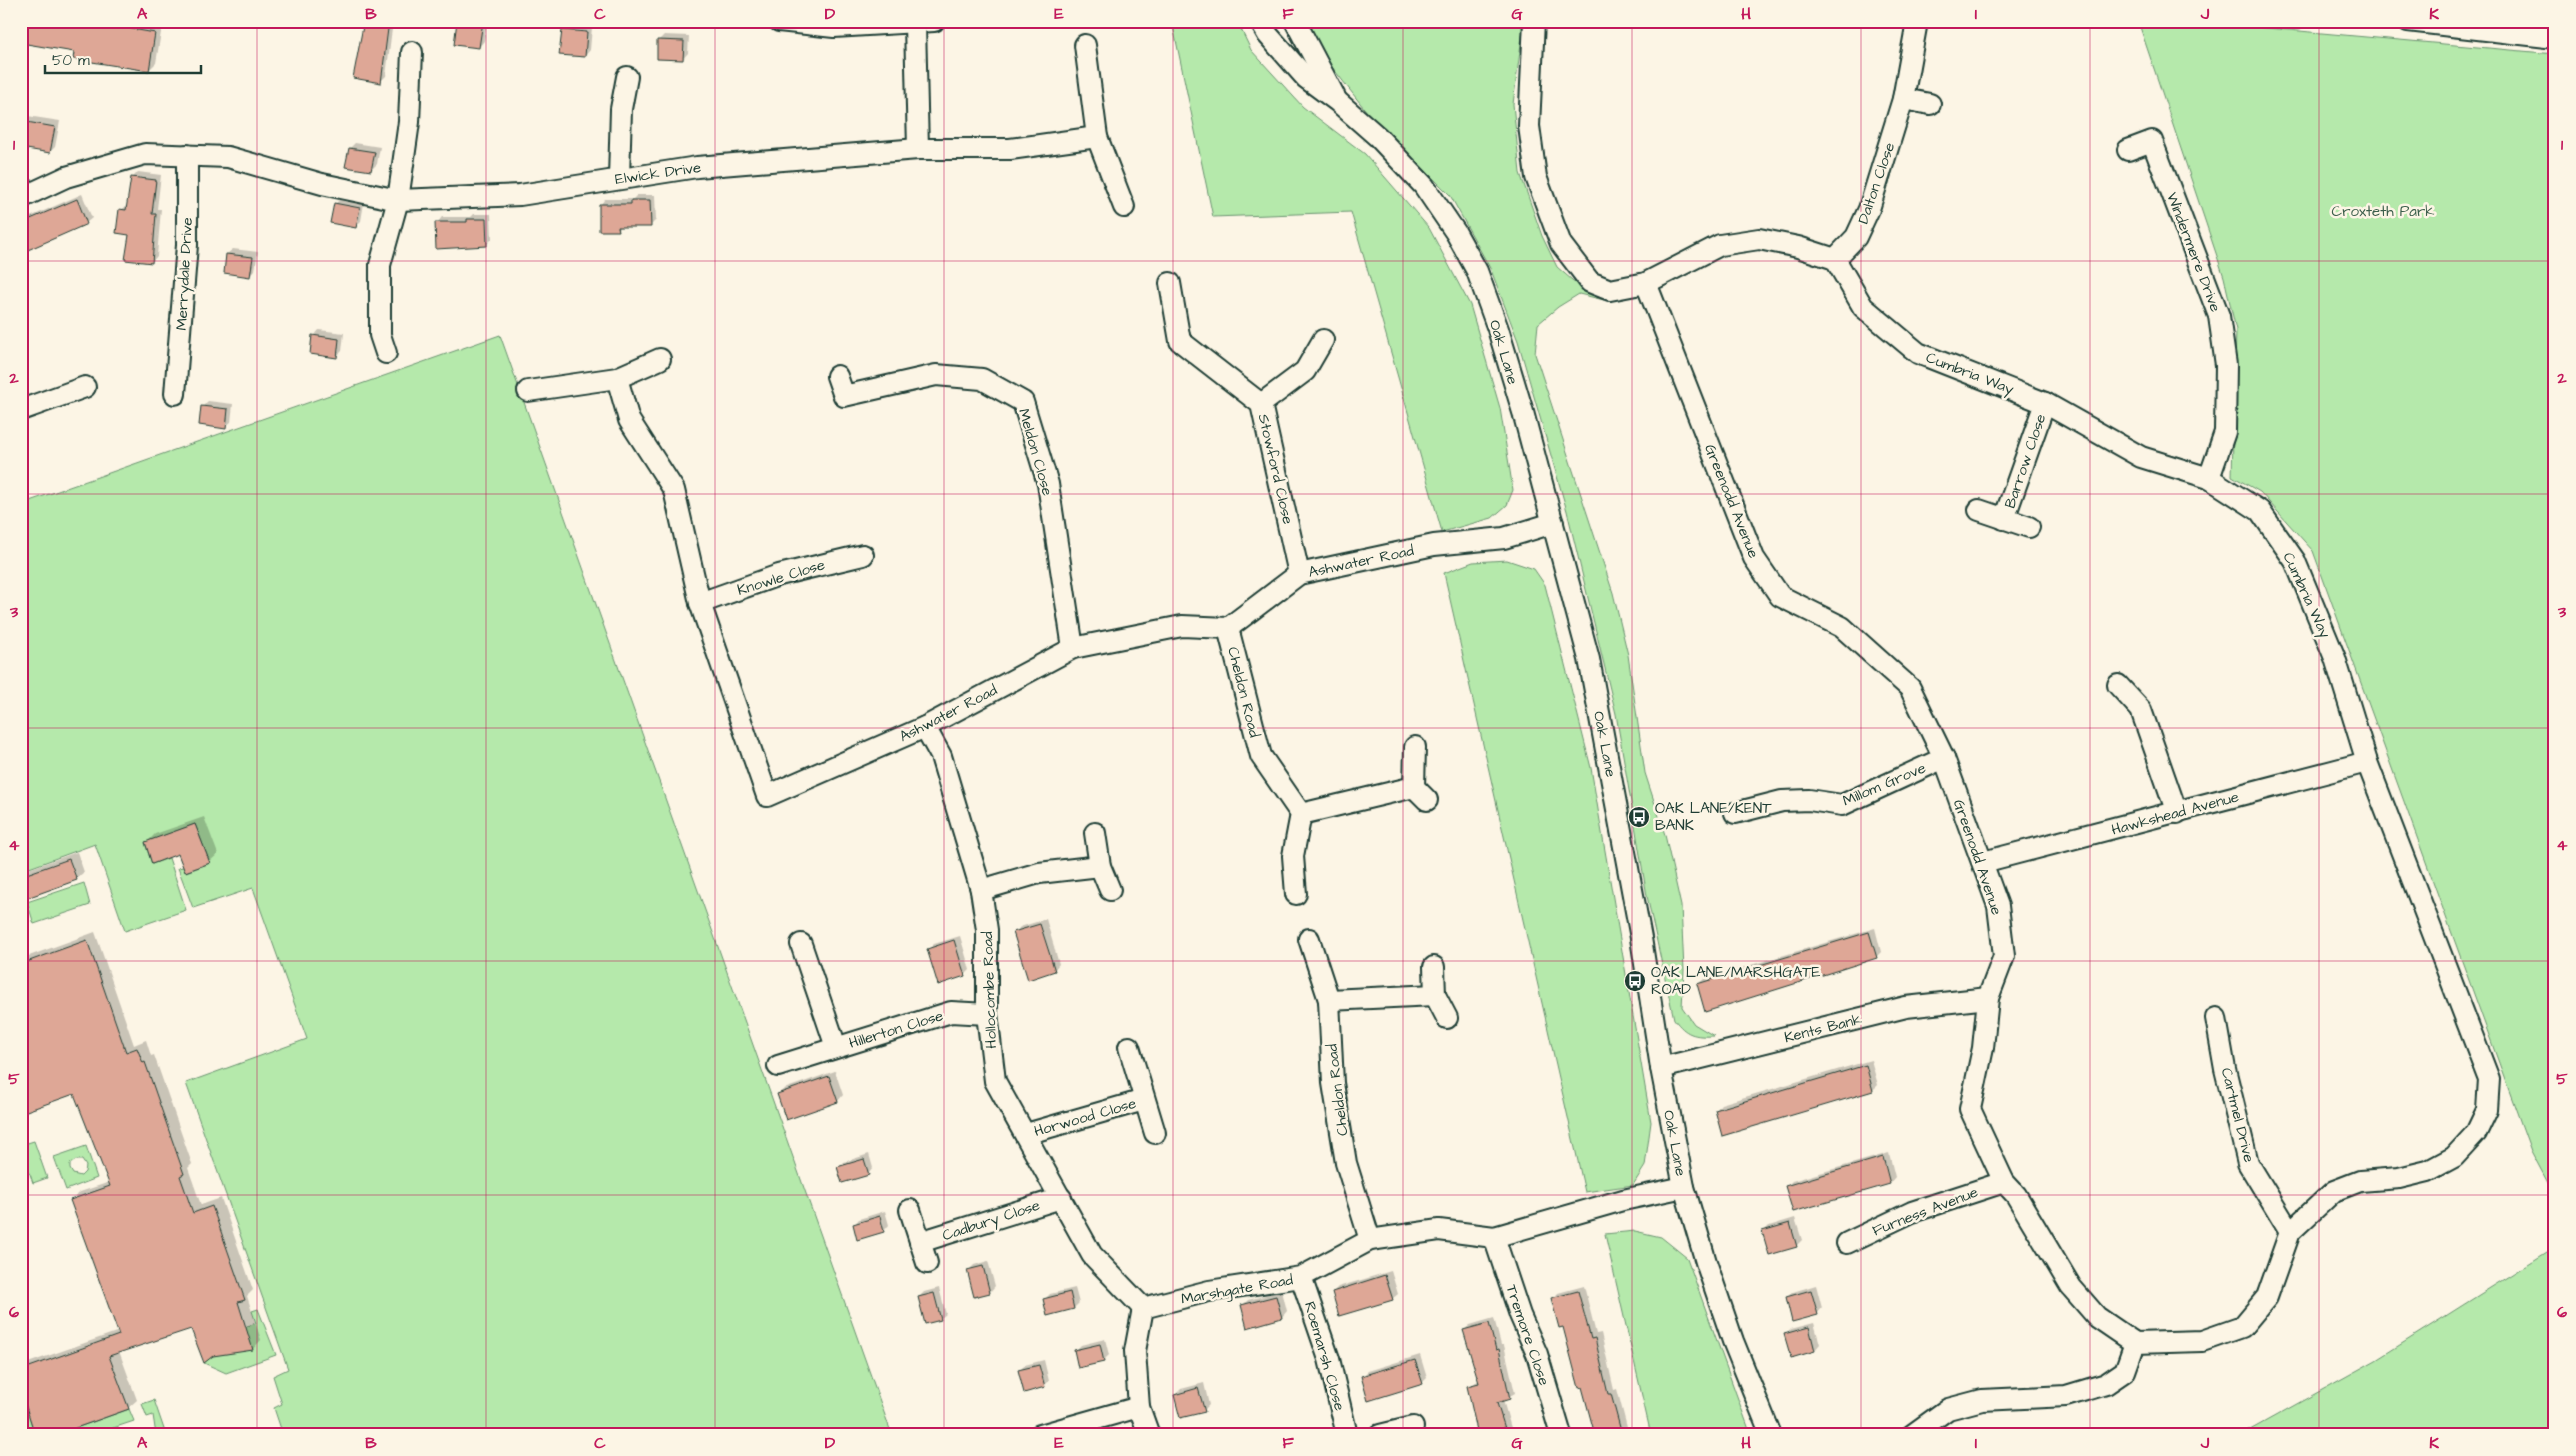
<svg xmlns="http://www.w3.org/2000/svg" width="2576" height="1456" viewBox="0 0 2576 1456" font-family="'Architects Daughter',sans-serif">
  <rect width="100%" height="100%" fill="#fcf5e5"/>
  <filter id="ink" filterUnits="userSpaceOnUse"><feTurbulence type="fractalNoise" baseFrequency=".02" numOctaves="2"/><feDisplacementMap in="SourceGraphic" scale="10" xChannelSelector="R" yChannelSelector="G"/><feConvolveMatrix kernelMatrix="1 2 1 2 8 2 1 2 1" color-interpolation-filters="sRGB"/></filter>
  <g filter="url(#ink)">
    <g fill="#b5e9ab" stroke="#6a9370" fill-rule="evenodd">
      <path d="M1172,21H1237L1251,50L1303,107L1365,154L1429,228L1470,305L1500,408L1513,490L1507,505L1492,518L1442,532L1351,212L1213,217Z"/>
      <path d="M1305,21H1524L1513,104L1520,173L1542,236L1557,267L1572,280L1604,300L1579,294L1558,307L1538,324L1535,354L1613,593L1628,655L1645,773L1665,835L1681,906L1684,970L1682,1007L1694,1024L1714,1036C1694,1037 1686,1035 1674,1019L1647,896L1616,714L1567,511L1518,341L1491,270L1450,195L1367,112L1325,58Z"/>
      <path d="M2138,21H2188L2555,54V1196L2531,1151L2313,551L2260,492L2232,476L2236,330L2224,277Z"/>
      <path d="M500,335L892,1435H283L274,1408L282,1404L273,1376L288,1369L186,1083L307,1039L253,888L193,908L178,868L183,867L186,872L210,863L195,824L145,843L152,864L169,858L186,910L125,931L95,844L21,871V504Z"/>
      <path d="M1507,560L1534,569L1545,585L1591,768L1651,1122L1645,1166L1633,1185L1585,1192L1444,573L1473,562Z"/>
      <path d="M84,883L90,905L34,924L27,902Z"/>
      <path d="M34,1141L47,1178L33,1183L30,1174L21,1164V1145Z"/>
      <path d="M86,1146L97,1178L66,1190L54,1157ZM76,1160H82L86,1166L85,1172L81,1176L73,1174L70,1169V1164Z"/>
      <path d="M1635,1231L1661,1237L1687,1258L1751,1435H1651L1605,1234Z"/>
      <path d="M2555,1247V1435H2241L2376,1360Z"/>
      <path d="M258,1309L276,1355L226,1373L204,1363L245,1327L256,1323L252,1311Z"/>
      <path d="M21,1391L35,1435H21Z"/>
      <path d="M154,1400L166,1435H156L153,1415L147,1417L142,1404Z"/>
      <path d="M129,1409L134,1421L92,1435H56Z"/>
    </g>
    <g fill="#0003">
      <path d="M21,21H135L162,26L156,63L149,70L76,51Z"/>
      <path d="M365,21H393L386,76L381,81Z"/>
      <path d="M458,21H487L484,41L479,47Z"/>
      <path d="M568,25L592,27L590,50L585,56L563,30Z"/>
      <path d="M664,35L689,36L688,53L683,59L658,41Z"/>
      <path d="M21,115L60,121L55,147L50,152L21,147Z"/>
      <path d="M355,143L380,147L377,164L371,170L350,148Z"/>
      <path d="M138,172L161,175L157,209H161L157,256L152,262L130,234L121,210L129,204L132,178Z"/>
      <path d="M82,194L92,218L86,223L21,252V221Z"/>
      <path d="M637,195H655L656,220L650,226H622L618,230L600,205L605,199H633Z"/>
      <path d="M341,198L364,203L361,221L356,226L335,204Z"/>
      <path d="M474,214H491L492,239L486,245L437,248V223L442,217H471Z"/>
      <path d="M233,249L258,252L255,270L250,276L227,254Z"/>
      <path d="M319,330L344,333L342,351L336,357L314,336Z"/>
      <path d="M208,401L233,404L231,422L225,427L203,406Z"/>
      <path d="M204,817L218,854L209,862L146,843L155,834Z"/>
      <path d="M77,852L84,872L76,879L21,900V876L29,869Z"/>
      <path d="M1046,919L1059,964L1054,970L1015,933L1020,927Z"/>
      <path d="M1875,928L1881,952L1876,957L1698,984L1704,979Z"/>
      <path d="M95,932L134,1045L146,1040L151,1056L154,1055L192,1164L188,1168L201,1205L221,1198L253,1290L247,1296L261,1340L253,1349L192,1328L119,1351L137,1400L128,1408L21,1387V1367L25,1364L119,1331L72,1201L80,1192L110,1182L90,1130L88,1131L74,1093L21,1112V950L26,949L29,956Z"/>
      <path d="M960,936L970,970L965,975L929,949L934,944Z"/>
      <path d="M1871,1060L1878,1085L1873,1090L1723,1134L1716,1110L1721,1104Z"/>
      <path d="M835,1071L843,1095L838,1101L778,1094L784,1089Z"/>
      <path d="M1889,1153L1895,1177L1890,1183L1794,1210L1787,1186L1792,1181Z"/>
      <path d="M869,1154L873,1168L868,1174L838,1168L844,1162Z"/>
      <path d="M885,1211L889,1225L884,1231L858,1239L854,1225L859,1219Z"/>
      <path d="M1795,1218L1802,1240L1797,1245L1763,1232L1769,1226Z"/>
      <path d="M988,1261L995,1286L990,1292L969,1270L974,1265Z"/>
      <path d="M1391,1271L1398,1294L1392,1299L1333,1292L1338,1287Z"/>
      <path d="M1816,1285L1822,1308L1817,1314L1787,1297L1793,1292Z"/>
      <path d="M1584,1286L1596,1334L1601,1333L1614,1390L1617,1389L1629,1435H1596L1564,1325L1553,1299L1558,1293Z"/>
      <path d="M939,1288L946,1314L940,1319L919,1297L924,1292Z"/>
      <path d="M1075,1288L1079,1303L1074,1308L1044,1300L1050,1294Z"/>
      <path d="M1282,1291L1287,1311L1282,1317L1242,1306L1248,1300Z"/>
      <path d="M1494,1318L1501,1345H1504L1515,1393L1503,1400L1513,1435H1480L1469,1387L1479,1380L1464,1330L1470,1325Z"/>
      <path d="M1814,1323L1820,1344L1815,1350L1786,1335L1791,1329Z"/>
      <path d="M1105,1339L1109,1355L1104,1360L1075,1351L1081,1345Z"/>
      <path d="M1420,1355L1427,1378L1422,1383L1362,1377L1368,1371Z"/>
      <path d="M1044,1360L1049,1381L1044,1386L1019,1371L1025,1365Z"/>
      <path d="M1204,1383L1209,1405L1204,1410L1175,1395L1181,1389Z"/>
      <path d="M1213,1430L1217,1435H1208Z"/>
    </g>
    <g fill="#dea796" stroke="#1f3d34">
      <path d="M21,21H87L155,33L149,71L73,59L74,52L21,43Z"/>
      <path d="M364,21H389L381,83L353,78Z"/>
      <path d="M457,21H483L479,48L454,45Z"/>
      <path d="M562,30L587,32L585,57L559,55Z"/>
      <path d="M657,40L684,41L683,60L657,59Z"/>
      <path d="M21,121L55,127L50,153L21,148Z"/>
      <path d="M349,148L375,152L371,171L345,167Z"/>
      <path d="M131,177L156,180L152,214H156L152,263L125,260L129,235L116,233L119,209L126,210Z"/>
      <path d="M77,199L87,224L21,253V223Z"/>
      <path d="M631,200H650L651,227H618L619,231H599V204H631Z"/>
      <path d="M334,203L360,208L356,228L330,223Z"/>
      <path d="M467,219H486L487,246L436,249L435,222H467Z"/>
      <path d="M226,254L253,257L250,277L224,273Z"/>
      <path d="M312,335L339,339L337,358L310,354Z"/>
      <path d="M201,406L228,409L226,429L199,425Z"/>
      <path d="M195,824L210,863L185,872L178,854L152,864L145,842Z"/>
      <path d="M69,859L77,880L27,898L21,876Z"/>
      <path d="M1040,924L1055,971L1028,980L1013,932Z"/>
      <path d="M1869,932L1877,958L1705,1012L1697,984Z"/>
      <path d="M87,940L126,1052L137,1048L143,1063L145,1062L184,1174L180,1176L193,1213L212,1206L245,1300L238,1302L253,1350L213,1356L204,1363L191,1329L109,1356L129,1409L56,1435H35L21,1391V1370L119,1335L70,1200L110,1186L74,1094L21,1113V964Z"/>
      <path d="M954,940L965,976L938,985L927,949Z"/>
      <path d="M1866,1065L1873,1091L1722,1136L1715,1110Z"/>
      <path d="M829,1076L838,1102L786,1120L777,1094Z"/>
      <path d="M1883,1157L1890,1184L1793,1212L1785,1186Z"/>
      <path d="M864,1159L869,1175L842,1183L837,1167Z"/>
      <path d="M880,1216L884,1232L857,1240L853,1224Z"/>
      <path d="M1790,1223L1797,1247L1769,1255L1762,1231Z"/>
      <path d="M983,1266L990,1293L974,1297L967,1270Z"/>
      <path d="M1385,1275L1393,1300L1339,1316L1332,1292Z"/>
      <path d="M1811,1290L1818,1315L1792,1322L1786,1297Z"/>
      <path d="M1578,1291L1591,1339L1595,1338L1608,1394H1611L1622,1435H1595L1582,1387L1579,1388L1563,1327L1559,1328L1551,1298Z"/>
      <path d="M1070,1292L1074,1309L1047,1316L1043,1299Z"/>
      <path d="M934,1293L941,1320L925,1324L918,1297Z"/>
      <path d="M1276,1296L1282,1318L1247,1328L1241,1305Z"/>
      <path d="M1489,1323L1496,1350L1499,1349L1510,1399L1497,1403L1507,1435H1478L1467,1386L1479,1383L1463,1330Z"/>
      <path d="M1809,1327L1815,1351L1791,1358L1784,1334Z"/>
      <path d="M1100,1344L1104,1362L1078,1368L1074,1350Z"/>
      <path d="M1415,1360L1423,1384L1368,1401L1361,1376Z"/>
      <path d="M1039,1365L1045,1387L1024,1393L1018,1370Z"/>
      <path d="M1198,1388L1205,1412L1180,1418L1174,1395Z"/>
    </g>
    <g fill="none" stroke-linecap="round" stroke-linejoin="round">
      <g stroke="#1f3d34" stroke-width="24">
        <g id="minor">
          <path d="M779,21L834,27L934,21"/>
          <path d="M1260,21L1268,35L1306,78L1337,101L1378,137L1424,186L1456,233L1477,271L1498,329L1523,412L1589,659L1641,938L1661,1068L1684,1187L1706,1262L1733,1341L1771,1435"/>
          <path d="M1295,21L1335,97"/>
          <path d="M1534,21L1529,126L1536,177L1561,244L1590,282L1610,290L1646,283L1720,245L1759,239L1798,247L1835,259L1863,307L1918,353L2045,403L2141,457L2209,478L2260,511L2295,561L2335,658L2367,762L2489,1079L2487,1110L2476,1133L2454,1157L2428,1171L2399,1178L2360,1181L2334,1191L2290,1232L2267,1297L2242,1327L2202,1341L2135,1343L2097,1317L2071,1287L2016,1195L2004,1182L1970,1109L1983,1048L1988,998L2004,956L1998,906L1944,758L1910,688L1842,627L1780,596L1754,558L1646,283"/>
          <path d="M2408,21L2555,38"/>
          <path d="M915,24L918,149"/>
          <path d="M1085,45L1097,137L1124,207"/>
          <path d="M1903,99L1930,104"/>
          <path d="M2128,150L2152,141L2219,316L2226,365L2225,432L2209,478"/>
          <path d="M619,178L621,109L627,77"/>
          <path d="M21,198L66,177L145,154L228,157L322,184L398,200L520,195L697,167L918,149H1010L1097,137"/>
          <path d="M1835,259L1856,237L1869,209L1903,99L1916,27"/>
          <path d="M1170,283L1180,341L1261,404L1299,574"/>
          <path d="M386,353L380,335V265L398,200L409,122L412,52"/>
          <path d="M837,376L844,396L936,375L982,379L1023,402L1048,484L1073,648"/>
          <path d="M617,378L629,420L674,490L700,603L767,796L925,727L1073,648L1182,626L1228,628L1299,574L1434,545L1504,538L1553,523"/>
          <path d="M528,391L617,378L660,359"/>
          <path d="M175,394L187,245V155"/>
          <path d="M1261,404L1305,371L1323,340"/>
          <path d="M21,410L85,387"/>
          <path d="M1979,510L2029,527"/>
          <path d="M2004,519L2045,403"/>
          <path d="M700,603L779,575L863,555"/>
          <path d="M1228,628L1261,756L1301,814L1293,856L1296,894"/>
          <path d="M2118,685L2141,710L2177,813"/>
          <path d="M925,727L941,756L981,890L987,930V1014L995,1081L1092,1255L1143,1308"/>
          <path d="M1415,747L1414,787L1427,800"/>
          <path d="M1735,813L1782,801L1809,800L1842,805L1944,758"/>
          <path d="M1301,814L1414,787"/>
          <path d="M1095,833L1100,866L1110,890"/>
          <path d="M1983,862L2367,762"/>
          <path d="M981,890L1039,873L1100,866"/>
          <path d="M1309,939L1329,1000L1333,1083L1346,1163L1370,1240"/>
          <path d="M801,944L836,1047"/>
          <path d="M1434,967L1435,995L1447,1018"/>
          <path d="M1329,1000L1435,995"/>
          <path d="M2216,1018L2225,1069L2248,1163L2290,1232"/>
          <path d="M1129,1047L1155,1133"/>
          <path d="M778,1066L951,1012L987,1014"/>
          <path d="M1661,1068L1906,1007L1988,998"/>
          <path d="M1026,1134L1144,1100"/>
          <path d="M910,1210L927,1263"/>
          <path d="M1494,1237L1520,1315L1537,1354L1561,1435"/>
          <path d="M920,1242L1061,1198"/>
          <path d="M1847,1243L1912,1212L2004,1182"/>
          <path d="M1301,1277L1329,1359L1347,1435"/>
          <path d="M1040,1435L1139,1407"/>
          <path d="M1149,1435L1139,1407L1135,1351L1143,1308L1209,1291L1301,1277L1370,1240L1439,1230L1494,1237L1623,1200L1684,1187"/>
          <path d="M1380,1435L1413,1427"/>
          <path d="M1912,1435L1948,1409L1982,1400L2066,1396L2106,1384L2125,1371L2135,1343"/>
        </g>
      </g>
      <use href="#minor" stroke="#fcf5e5" stroke-width="20"/>
    </g>
  </g>
  <path fill="none" stroke="#c2185b" stroke-width="1" stroke-opacity="0.55" d="M257,21V1435M486,21V1435M715,21V1435M944,21V1435M1173,21V1435M1403,21V1435M1632,21V1435M1861,21V1435M2090,21V1435M2319,21V1435M21,261H2555M21,494H2555M21,728H2555M21,961H2555M21,1195H2555"/>
  <defs>
    <g id="bus-disc" transform="scale(1.125)"><circle r="9.5" fill="#1f3d34" stroke="#fcf5e5"/><path d="M-5-6H5V4H4V6H2V4H-2V6H-4V4H-5ZM-3.5-4V0h7V-4ZM-3.5 1.2v1.5H-2V1.2ZM2 1.2v1.5H3.5V1.2Z" fill="#fff"/></g>
  </defs>
  <g fill-rule="evenodd">
    <use href="#bus-disc" x="1639" y="817"/>
    <use href="#bus-disc" x="1635" y="981"/>
  </g>
  <g text-anchor="middle" stroke-width="5" stroke-linejoin="round" paint-order="stroke">
    <g font-size="15" fill="#1f3d34" stroke="#fcf5e5">
      <text transform="translate(658 173) rotate(-8)" y="5">Elwick Drive</text>
      <text transform="translate(1876 183) rotate(-71)" y="5">Dalton Close</text>
      <text transform="translate(2194 252) rotate(69)" y="5">Windermere Drive</text>
      <text transform="translate(184 274) rotate(-87)" y="5">Merrydale Drive</text>
      <text transform="translate(1504 352) rotate(73)" y="5">Oak Lane</text>
      <text transform="translate(1970 373) rotate(21)" y="5">Cumbria Way</text>
      <text transform="translate(1036 452) rotate(74)" y="5">Meldon Close</text>
      <text transform="translate(2025 461) rotate(-71)" y="5">Barrow Close</text>
      <text transform="translate(1276 469) rotate(77)" y="5">Stowford Close</text>
      <text transform="translate(1732 501) rotate(68)" y="5">Greenodd Avenue</text>
      <text transform="translate(1361 561) rotate(-12)" y="5">Ashwater Road</text>
      <text transform="translate(781 577) rotate(-17)" y="5">Knowle Close</text>
      <text transform="translate(2307 595) rotate(65)" y="5">Cumbria Way</text>
      <text transform="translate(1244 692) rotate(76)" y="5">Cheldon Road</text>
      <text transform="translate(948 713) rotate(-27)" y="5">Ashwater Road</text>
      <text transform="translate(1605 744) rotate(79)" y="5">Oak Lane</text>
      <text transform="translate(1884 784) rotate(-23)" y="5">Millom Grove</text>
      <text transform="translate(2175 813) rotate(-15)" y="5">Hawkshead Avenue</text>
      <text transform="translate(1978 857) rotate(71)" y="5">Greenodd Avenue</text>
      <text transform="translate(989 990) rotate(-92)" y="5">Hollocombe Road</text>
      <text transform="translate(1823 1028) rotate(-14)" y="5">Kents Bank</text>
      <text transform="translate(896 1029) rotate(-17)" y="5">Hillerton Close</text>
      <text transform="translate(1337 1090) rotate(-97)" y="5">Cheldon Road</text>
      <text transform="translate(2238 1115) rotate(76)" y="5">Cartmel Drive</text>
      <text transform="translate(1085 1117) rotate(-16)" y="5">Horwood Close</text>
      <text transform="translate(1675 1143) rotate(79)" y="5">Oak Lane</text>
      <text transform="translate(1925 1211) rotate(-21)" y="5">Furness Avenue</text>
      <text transform="translate(991 1220) rotate(-18)" y="5">Cadbury Close</text>
      <text transform="translate(1237 1289) rotate(-10)" y="5">Marshgate Road</text>
      <text transform="translate(1528 1335) rotate(71)" y="5">Tremore Close</text>
      <text transform="translate(1325 1356) rotate(74)" y="5">Roemarsh Close</text>
    </g>
    <g font-size="15" fill="#3d5f4c" stroke="#fcf5e5">
      <text x="2383" y="216">Croxteth Park</text>
    </g>
    <g font-size="15" fill="#1f3d34" stroke="#fcf5e5" text-anchor="start">
      <text x="1655" y="813">OAK LANE/KENT<tspan x="1655" dy="17">BANK</tspan></text>
      <text x="1651" y="977">OAK LANE/MARSHGATE<tspan x="1651" dy="17">ROAD</tspan></text>
    </g>
  </g>
  <rect width="2576" height="1456" fill="none" stroke="#fcf5e5" stroke-width="55"/>
  <path d="M45 65v8h156v-8" fill="none" stroke="#1f3d34" stroke-width="2.5"/>
  <text x="52" y="65" font-size="15" fill="#1f3d34" stroke="#fcf5e5" stroke-width="4" paint-order="stroke">50 m</text>
  <rect x="28" y="28" width="2520" height="1400" fill="none" stroke="#c2185b" stroke-width="2"/>
  <g font-size="16" text-anchor="middle" font-weight="bold" fill="#c2185b">
    <text x="142" y="19">A</text>
    <text x="371" y="19">B</text>
    <text x="600" y="19">C</text>
    <text x="830" y="19">D</text>
    <text x="1059" y="19">E</text>
    <text x="1288" y="19">F</text>
    <text x="1517" y="19">G</text>
    <text x="1746" y="19">H</text>
    <text x="1976" y="19">I</text>
    <text x="2205" y="19">J</text>
    <text x="2434" y="19">K</text>
    <text x="14" y="150">1</text>
    <text x="2562" y="150">1</text>
    <text x="14" y="383">2</text>
    <text x="2562" y="383">2</text>
    <text x="14" y="617">3</text>
    <text x="2562" y="617">3</text>
    <text x="14" y="850">4</text>
    <text x="2562" y="850">4</text>
    <text x="14" y="1084">5</text>
    <text x="2562" y="1084">5</text>
    <text x="14" y="1317">6</text>
    <text x="2562" y="1317">6</text>
    <text x="142" y="1448">A</text>
    <text x="371" y="1448">B</text>
    <text x="600" y="1448">C</text>
    <text x="830" y="1448">D</text>
    <text x="1059" y="1448">E</text>
    <text x="1288" y="1448">F</text>
    <text x="1517" y="1448">G</text>
    <text x="1746" y="1448">H</text>
    <text x="1976" y="1448">I</text>
    <text x="2205" y="1448">J</text>
    <text x="2434" y="1448">K</text>
  </g>
</svg>
